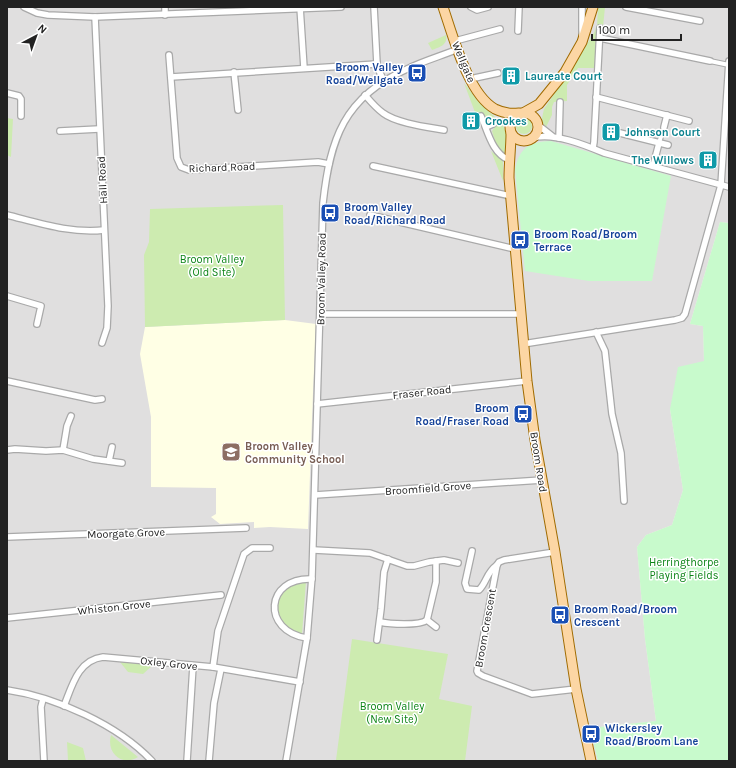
<svg xmlns="http://www.w3.org/2000/svg" width="736" height="768" viewBox="0 0 736 768" font-family="Karla,sans-serif">
  <rect width="100%" height="100%" fill="#f2efe9"/>
  <path fill="#e0dfdf" d="M7,7H729V223L720,222L690,324L703,326L704,361L670,409L683,490L672,525L646,535L637,547L645,639L656,721L591,728L598,761H7Z"/>
  <path fill="#ffffe5" d="M285,320L316,324L313,392L308,529L270,527L254,528V522L220,524L211,517L216,514V488L151,487V417L140,354L145,327Z"/>
  <g fill="#cdebb0">
    <path d="M601,7H605L603,27H598L595,68H578L567,85V101L554,102L552,107V115L546,127L543,123L542,118L544,109L572,68L594,33L597,25L598,9Z"/>
    <path d="M446,35C448,45 440,47 432,50L428,43Z"/>
    <path d="M464,83C469,89 473,95 478,101C491,116 517,128 505,153H502C497,148 494,138 492,131L495,127L494,123H490L487,121L483,113L476,115Z"/>
    <circle cx="524" cy="126" r="8"/>
    <path d="M7,118L13,119L11,157L7,155Z"/>
    <path d="M491,151L503,161V181Z"/>
    <path d="M283,205L285,320L145,327L144,255L149,242L150,209Z"/>
    <path d="M306,581L302,634C285,632 271,612 279,596C281,592 287,587 291,585C295,582 301,582 306,581Z"/>
    <path d="M352,639L448,654L439,699L472,706L465,761H340L336,760Z"/>
    <path d="M120,662L153,665L143,674L128,672Z"/>
    <path d="M111,735L138,757C122,767 106,753 111,735Z"/>
    <path d="M67,742L83,748L86,761H68Z"/>
  </g>
  <g fill="#c8facc">
    <path d="M551,141L671,176L652,281H589L525,271L515,170C519,147 530,142 551,141Z"/>
    <path d="M720,222L729,223V761H598L590,728L656,721L645,639L637,547L646,535L672,525L683,490L670,409L678,367L704,361L703,326L690,324Z"/>
  </g>
  <g fill="none" stroke-linecap="round" stroke-linejoin="round">
    <g stroke="#a9a9a9" stroke-width="6">
      <g id="pedestrian">
        <path d="M710,61L729,65"/>
        <path d="M659,143L664,127"/>
      </g>
    </g>
    <g stroke="#a9a9a9" stroke-width="8">
      <g id="minor">
        <path d="M24,7L37,13L48,15L95,17L341,7"/>
        <path d="M165,7V15"/>
        <path d="M300,7L304,68"/>
        <path d="M374,7L377,64L380,73L384,81"/>
        <path d="M471,7L477,10L488,7"/>
        <path d="M582,7V36"/>
        <path d="M626,7L700,21"/>
        <path d="M95,17L108,306L107,328L102,343"/>
        <path d="M518,31L519,7"/>
        <path d="M600,38L710,61"/>
        <path d="M455,41L500,29"/>
        <path d="M169,55L177,158L181,167L189,170L318,162L329,164"/>
        <path d="M234,72L238,110"/>
        <path d="M171,77L377,64"/>
        <path d="M470,79L498,73"/>
        <path d="M7,93L19,96L21,99V116"/>
        <path d="M365,95C371,102 376,108 383,113C396,123 427,127 444,130"/>
        <path d="M596,97L689,121"/>
        <path d="M481,116C488,132 492,153 509,160"/>
        <path d="M538,125L552,136"/>
        <path d="M486,127L493,124"/>
        <path d="M664,127L667,115"/>
        <path d="M60,131L99,129"/>
        <path d="M620,133L668,145"/>
        <path d="M533,138C553,132 585,145 604,153L729,187"/>
        <path d="M559,138L560,102"/>
        <path d="M593,148L594,142L600,28"/>
        <path d="M373,166L511,196"/>
        <path d="M653,166L659,143"/>
        <path d="M7,215C39,223 72,234 104,230"/>
        <path d="M370,215L515,249"/>
        <path d="M7,296L41,306L37,324"/>
        <path d="M320,314H521"/>
        <path d="M596,332L605,351L612,414L621,453L624,501"/>
        <path d="M523,344L675,320L682,318L685,314L721,185L729,61"/>
        <path d="M7,381L95,400L102,399"/>
        <path d="M317,404L527,381"/>
        <path d="M7,450L15,449L46,451L63,450L93,459L122,463"/>
        <path d="M63,450L67,426L71,416"/>
        <path d="M109,461L112,447"/>
        <path d="M315,495L542,480"/>
        <path d="M7,537L246,528"/>
        <path d="M314,550L370,553L407,566H414L429,562L444,560L458,563"/>
        <path d="M472,551L465,583L467,589L479,590C487,582 486,573 497,565"/>
        <path d="M555,552L504,560L499,562L497,565L477,671L478,673L483,676L532,694L576,689"/>
        <path d="M7,618L221,595"/>
        <path d="M427,620L436,627"/>
        <path d="M380,622C389,624 420,626 427,620L436,582V561"/>
        <path d="M307,638C261,631 265,577 312,579"/>
        <path d="M377,640L381,609L384,572L388,559"/>
        <path d="M213,667L218,631L244,554L252,548H270"/>
        <path d="M7,690C56,697 118,725 152,761"/>
        <path d="M43,699L41,707L44,761"/>
        <path d="M64,706C72,686 78,660 103,657L213,667L300,682"/>
        <path d="M187,761L193,666"/>
        <path d="M209,761L214,703L221,669"/>
        <path d="M286,761L307,638L312,577L323,203C330,139 344,97 407,69C423,61 441,56 458,49"/>
      </g>
    </g>
    <g stroke="#a06b00" stroke-width="11">
      <g id="primary">
        <path d="M443,7C453,36 468,94 495,109C503,113 511,114 519,113"/>
        <circle cx="524" cy="127" r="14"/>
        <path d="M523,113L539,104L565,72L582,42L593,7"/>
        <path d="M511,133C511,148 509,162 509,178L527,381L535,440L555,552L576,689L591,761"/>
      </g>
    </g>
    <use href="#pedestrian" stroke="#fff" stroke-width="4"/>
    <use href="#minor" stroke="#fff" stroke-width="5.5"/>
    <use href="#primary" stroke="#fcd6a4" stroke-width="9"/>
  </g>
  <defs>
    <g id="bus-square" transform="scale(1)"><rect x="-9" y="-9" width="18" height="18" rx="4" fill="#1a4fb4" stroke="#fff"/><path d="M-5-6H5V4H4V6H2V4H-2V6H-4V4H-5ZM-3.5-4V0h7V-4ZM-3.5 1.2v1.5H-2V1.2ZM2 1.2v1.5H3.5V1.2Z" fill="#fff"/></g>
    <g id="building-square" transform="scale(1)"><rect x="-9" y="-9" width="18" height="18" rx="4" fill="#0f9aa8" stroke="#fff"/><path d="M-4-6H4V6H1V3H-1V6H-4ZM-2.5-4.3h1.7v1.8h-1.7ZM.8-4.3h1.7v1.8H.8ZM-2.5-1h1.7V.8h-1.7ZM.8-1h1.7V.8H.8Z" fill="#fff"/></g>
    <g id="school-square" transform="scale(1)"><rect x="-9" y="-9" width="18" height="18" rx="4" fill="#8d6e63" stroke="#fff"/><path d="M0-5L7-2L0 1L-7-2ZM-4 1L0 2.5L4 1V4Q0 6-4 4Z" fill="#fff"/></g>
  </defs>
  <g fill-rule="evenodd">
    <use href="#bus-square" x="417" y="73"/>
    <use href="#building-square" x="511" y="76"/>
    <use href="#building-square" x="471" y="121"/>
    <use href="#building-square" x="611" y="132"/>
    <use href="#building-square" x="708" y="160"/>
    <use href="#bus-square" x="330" y="213"/>
    <use href="#bus-square" x="520" y="240"/>
    <use href="#bus-square" x="523" y="414"/>
    <use href="#school-square" x="231" y="452"/>
    <use href="#bus-square" x="560" y="615"/>
    <use href="#bus-square" x="591" y="734"/>
  </g>
  <g text-anchor="middle" stroke-width="3" stroke-linejoin="round" paint-order="stroke">
    <g font-size="11" fill="#222" stroke="#fff">
      <text transform="translate(464 62) rotate(67)" y="4">Wellgate</text>
      <text transform="translate(222 167) rotate(-2)" y="4">Richard Road</text>
      <text transform="translate(102 180) rotate(-93)" y="4">Hall Road</text>
      <text transform="translate(321 279) rotate(-89)" y="4">Broom Valley Road</text>
      <text transform="translate(422 392) rotate(-6)" y="4">Fraser Road</text>
      <text transform="translate(539 462) rotate(81)" y="4">Broom Road</text>
      <text transform="translate(428 488) rotate(-4)" y="4">Broomfield Grove</text>
      <text transform="translate(126 533) rotate(-2)" y="4">Moorgate Grove</text>
      <text transform="translate(114 607) rotate(-6)" y="4">Whiston Grove</text>
      <text transform="translate(485 628) rotate(-80)" y="4">Broom Crescent</text>
      <text transform="translate(169 663) rotate(6)" y="4">Oxley Grove</text>
    </g>
    <g font-size="11" font-weight="bold" fill="#164399" stroke="#fff" text-anchor="start">
      <text x="403" y="71" text-anchor="end">Broom Valley<tspan x="403" dy="13">Road/Wellgate</tspan></text>
      <text x="344" y="211">Broom Valley<tspan x="344" dy="13">Road/Richard Road</tspan></text>
      <text x="534" y="238">Broom Road/Broom<tspan x="534" dy="13">Terrace</tspan></text>
      <text x="509" y="412" text-anchor="end">Broom<tspan x="509" dy="13">Road/Fraser Road</tspan></text>
      <text x="574" y="613">Broom Road/Broom<tspan x="574" dy="13">Crescent</tspan></text>
      <text x="605" y="732">Wickersley<tspan x="605" dy="13">Road/Broom Lane</tspan></text>
    </g>
    <g font-size="11" font-weight="bold" fill="#0d838f" stroke="#fff" text-anchor="start">
      <text x="525" y="80">Laureate Court</text>
      <text x="485" y="125">Crookes</text>
      <text x="625" y="136">Johnson Court</text>
      <text x="694" y="164" text-anchor="end">The Willows</text>
    </g>
    <g font-size="11" fill="#0c8416" stroke="#fff">
      <text x="212" y="263">Broom Valley<tspan x="212" dy="13">(Old Site)</tspan></text>
      <text x="684" y="566">Herringthorpe<tspan x="684" dy="13">Playing Fields</tspan></text>
      <text x="392" y="710">Broom Valley<tspan x="392" dy="13">(New Site)</tspan></text>
    </g>
    <g font-size="11" font-weight="bold" fill="#785e54" stroke="#fff" text-anchor="start">
      <text x="245" y="450">Broom Valley<tspan x="245" dy="13">Community School</tspan></text>
    </g>
  </g>
  <rect width="736" height="768" fill="none" stroke="#222222" stroke-width="16"/>
  <g transform="translate(36 36) rotate(41)" stroke="#ffffff" stroke-width="3" paint-order="stroke">
  <path d="M0-3L7 15L0 10L-7 15Z" fill="#222222"/>
  <text y="-6" font-size="11" font-weight="bold" text-anchor="middle" fill="#222222">N</text>
  </g>
  <path d="M592 34v6h89v-6" fill="none" stroke="#222222" stroke-width="2"/>
  <text x="598" y="34" font-size="12" fill="#222222" stroke="#ffffff" stroke-width="3" paint-order="stroke">100 m</text>
</svg>
